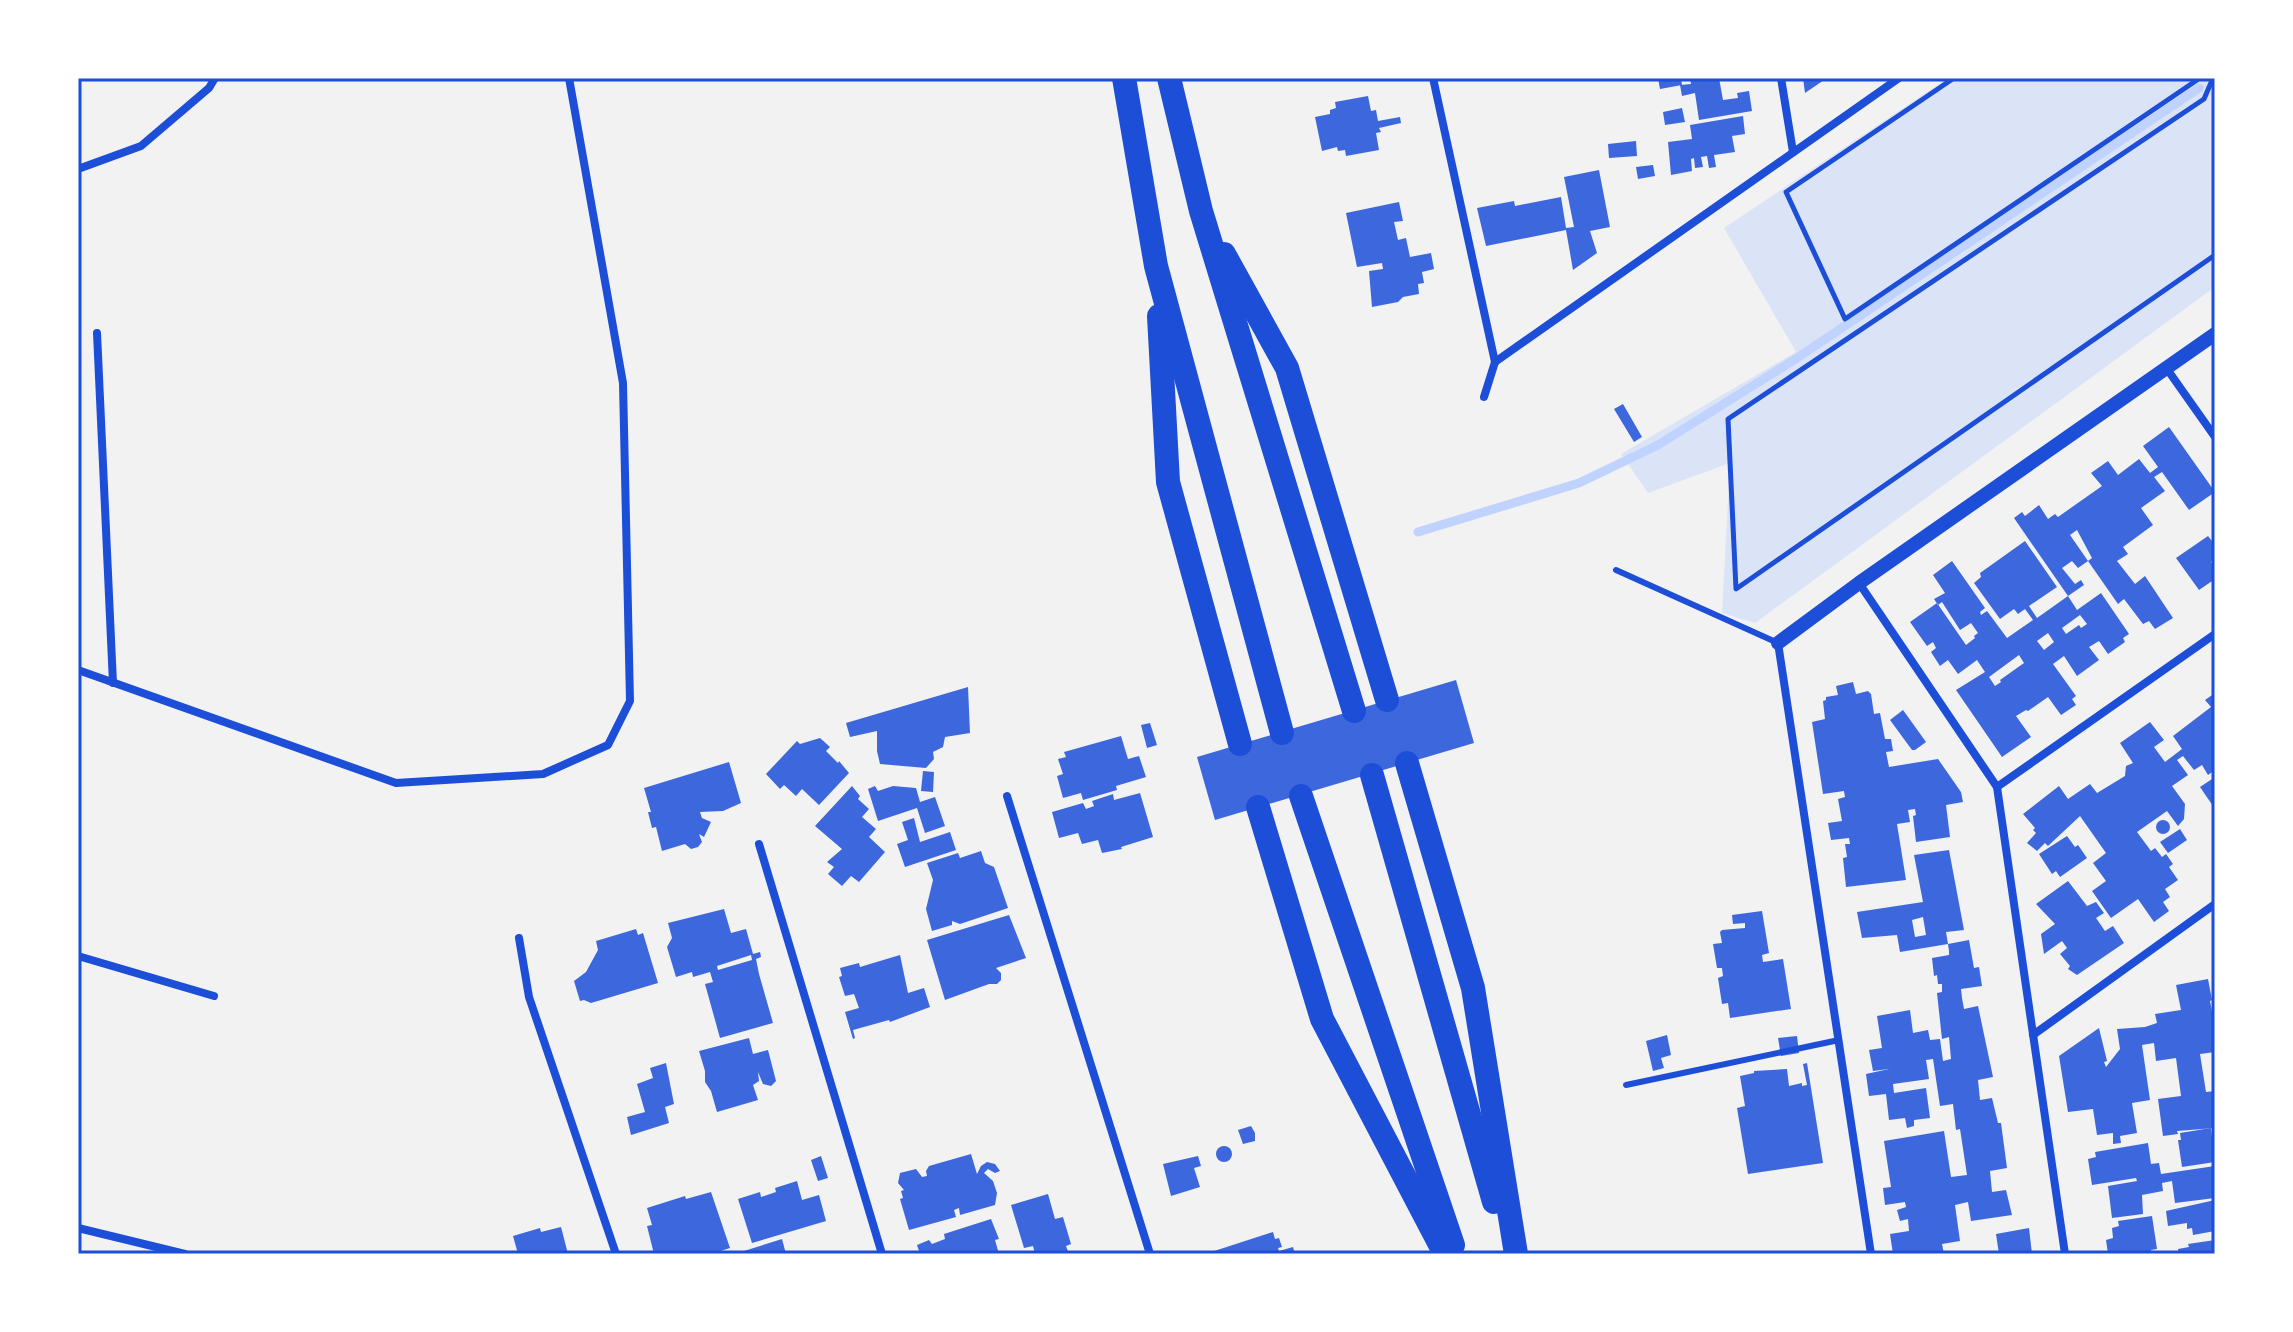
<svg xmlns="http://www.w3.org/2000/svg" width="2293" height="1332" viewBox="0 0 2293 1332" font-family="'Exo 2',sans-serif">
  <rect width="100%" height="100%" fill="#f2f2f2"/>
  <path fill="#dbe4f7" d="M1948,78H2215V287L1755,623L1722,613L1730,463L1648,493L1621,454L1796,352L1724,228Z"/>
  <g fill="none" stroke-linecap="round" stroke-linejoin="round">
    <path stroke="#bfd3fe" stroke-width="9" d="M1418,532L1579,483L1658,445L1794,360L2199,88"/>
  </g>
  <g fill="#3d67dc" fill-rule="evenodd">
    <path d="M1658,78H1681L1682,85L1660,89Z"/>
    <path d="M1690,78H1719L1723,100L1738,98L1737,93L1749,91L1752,111L1699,120L1695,93L1682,96L1680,85L1691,84Z"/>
    <path d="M1803,78H1827L1805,93Z"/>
    <path d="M1368,96L1371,111L1376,110L1378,121L1400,117L1401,123L1379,128L1381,132L1376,133L1379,150L1346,156L1345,150L1338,151L1337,147L1322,151L1315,117L1330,114V110L1336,108L1335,102Z"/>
    <path d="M1682,108L1685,122L1665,125L1663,112Z"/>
    <path d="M1743,116L1745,134L1732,136L1735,152L1714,155L1716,167L1709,168L1707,156L1701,157L1703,167L1695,168L1694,158L1691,159L1692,171L1671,175L1668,142L1692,139L1690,125Z"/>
    <path d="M1636,141L1637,156L1609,158L1608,144Z"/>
    <path d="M1653,165L1655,176L1638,179L1636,167Z"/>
    <path d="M1599,170L1610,227L1590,231L1597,253L1573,270L1566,230L1486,246L1477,208L1514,201L1515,206L1561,197L1566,228L1574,227L1564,177Z"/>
    <path d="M1399,202L1403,221L1394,222L1398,240L1406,238L1410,257L1431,253L1434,269L1422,272L1424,283L1418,284L1419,294L1403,297L1398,302L1372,307L1369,271L1383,269L1382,263L1357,267L1346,213Z"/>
    <path d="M1623,404L1642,437L1634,442L1614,409Z"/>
    <path d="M2169,427L2215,492L2189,510L2162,472L2154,477L2165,491L2141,508L2153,525L2123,547L2128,554L2117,561L2135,584L2145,576L2173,618L2155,629L2149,621L2143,624L2124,599L2118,604L2088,561L2092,558L2077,530L2070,535L2088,561L2078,568L2072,561L2062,568L2075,584L2081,580L2084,585L2068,596L2077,610L2101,593L2129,634L2123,638L2125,642L2108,654L2099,641L2089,647L2099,660L2077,676L2064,656L2053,664L2076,696L2072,699L2076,705L2061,715L2048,697L2028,711L2026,710L2016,716L2031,737L2002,757L1956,690L1985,672L1977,660L1958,674L1948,660L1940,666L1931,652L1936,648L1933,642L1927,646L1910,622L1937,603L1966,645L1975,638L1974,636L1978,633L1971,623L1960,630L1942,602L1938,605L1934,599L1945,593L1933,575L1952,561L1985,608L1980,612L1981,615L1987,611L2007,638L2033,620L2025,609L2018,614L2014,609L2000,619L1974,583L1981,577L1980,573L2025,541L2057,587L2029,606L2037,618L2068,596L2014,518L2022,512L2025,516L2039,505L2048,519L2055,514L2058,517L2102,486L2091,473L2108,461L2118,475L2139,459L2150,473L2158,467L2143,446ZM2080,615L2087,624L2081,628L2079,625L2066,634L2062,628ZM2048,633L2054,642L2044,650L2037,641ZM2019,655L2024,663L2000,680L2001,682L1995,686L1989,677Z"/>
    <path d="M2208,536L2215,545V559L2211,562L2215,568V579L2199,590L2176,558Z"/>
    <path d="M1456,680L1474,743L1215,820L1197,757Z"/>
    <path d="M1853,682L1856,694L1868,691L1871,694L1874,714L1880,713L1885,739H1891L1893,751L1886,752L1889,767L1938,759L1961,792L1963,802L1946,805L1950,837L1916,842L1913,816L1916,815L1915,809L1908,810L1910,822L1897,824L1906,880L1846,887L1843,858L1847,857L1845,844H1850L1849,838L1831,840L1828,823L1842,821L1838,799L1845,797L1844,791L1823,794L1812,722L1825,719L1823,701L1826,700V697L1838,695L1836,686Z"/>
    <path d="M968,687L970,733L945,737L943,747L933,752L934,759L926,768L880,764L877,751V731L850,737L846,723Z"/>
    <path d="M2215,693V770L2208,775L2202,765L2194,770L2183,756L2177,760L2188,775L2172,786L2185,804L2184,819L2178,826L2167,811L2137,832L2151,851L2155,848L2162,857L2166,854L2173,864L2169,867L2178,880L2165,889L2170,897L2163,902L2169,911L2154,922L2138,899L2111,918L2092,891L2106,881L2093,863L2106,853L2080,816L2048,846L2045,843L2037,851L2027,843L2036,833L2033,830L2035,828L2023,814L2059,786L2068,799L2090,784L2097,793L2125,776L2126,766L2133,763L2120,743L2150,722L2164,740L2154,747L2165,762L2182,749L2173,736L2211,707L2205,700Z"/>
    <path d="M1903,710L1926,742L1915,750H1912L1890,720Z"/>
    <path d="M1150,723L1157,745L1147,748L1141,725Z"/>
    <path d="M1121,736L1128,759L1139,756L1146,777L1116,786L1117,790L1083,800L1081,793L1063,798L1057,776L1063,774L1058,759L1066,757L1064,752Z"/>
    <path d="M820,738L830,747L826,751L838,763L839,761L849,773L819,805L802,789L796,796L784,785L780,789L766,774L797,741L800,744Z"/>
    <path d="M729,762L741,803L723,811L700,812L702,818L711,822L704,837L699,834L702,842L698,847L691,849L685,844L662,851L656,827L652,828L648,812H651L644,788Z"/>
    <path d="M923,771L934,772L933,792L921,791Z"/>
    <path d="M2215,777V809L2200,787Z"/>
    <path d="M852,786L860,796L858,799L869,809L862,817L876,829L869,837L885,852L859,882L851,876L842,886L828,874L834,867L827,862L842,849L815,826Z"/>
    <path d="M875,786L878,791L893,786L916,788L920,802L935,797L945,826L925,833L917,808L878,821L868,789Z"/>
    <path d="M1140,793L1153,837L1121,847L1122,849L1102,853L1098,840L1082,844L1078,833L1059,838L1052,812L1083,803L1086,809L1094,806L1092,801L1113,794L1114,800Z"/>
    <path d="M914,818L920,842L950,832L956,850L905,867L897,844L908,840L902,822Z"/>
    <circle cx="2163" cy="827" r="7"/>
    <path d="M2180,829L2187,840L2168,853L2160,842Z"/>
    <path d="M2067,836L2075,847L2078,845L2087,858L2060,877L2056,871L2052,874L2039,854Z"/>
    <path d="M1949,850L1964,930L1946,932L1948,944L1969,940L1974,968L1979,967L1982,986L1961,989L1962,998L1964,1009L1978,1006L1993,1077L1978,1080L1980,1100L1992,1098L1998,1123H2001L2007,1168L1990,1171L1992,1192L2006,1190L2012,1215L1971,1221L1968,1202L1955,1205L1960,1241L1942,1244L1944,1254H1893L1890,1234L1909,1231L1908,1219L1900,1221L1897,1210L1906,1207L1905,1202L1885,1205L1883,1188L1891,1187L1884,1141L1944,1131L1951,1177L1967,1175L1960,1129L1956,1130L1953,1104L1940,1106L1933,1059L1926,1060L1929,1079L1893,1084L1894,1093L1926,1088L1930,1118L1914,1120V1126L1907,1128L1905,1118L1889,1120L1886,1094L1869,1096L1866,1074L1889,1069L1873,1071L1869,1050L1882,1048L1877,1016L1910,1010L1913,1033L1928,1030L1930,1040L1940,1039L1943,1061L1951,1059L1949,1037L1942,1039L1937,993L1942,992V984H1938L1937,975L1934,976L1932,958L1949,955V951L1948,944L1900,952L1897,935L1862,938L1857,912L1923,902L1914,855ZM1923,917L1926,935L1915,937L1912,920Z"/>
    <path d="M981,851L985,863L994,867L1008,908L960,924L952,921V925L932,931L926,909L933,880L927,863L958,853L960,858Z"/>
    <path d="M2068,881L2087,906L2096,902L2104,913L2096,918L2105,931L2113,926L2124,943L2077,975L2068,969L2070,966L2060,954L2067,948L2062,941L2044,954L2041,934L2055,924L2036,904Z"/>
    <path d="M724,909L731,933L746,929L753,954L760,952L761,957L756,959L759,974L773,1023L720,1038L705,984L713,982L710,972L693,977L692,972L676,977L667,947L672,938L668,923ZM751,955L752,960L718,970L717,966Z"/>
    <path d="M1762,911L1769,953L1762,955L1763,962L1783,959L1791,1009L1730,1018L1728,1003L1722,1004L1718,978L1723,976L1722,968H1717L1713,944L1722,943L1720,932L1722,930L1745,928V923L1733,924L1732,915Z"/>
    <path d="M1009,915L1026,958L996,968L1001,973V980L997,984H989L945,1000L927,940Z"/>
    <path d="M636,929L638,935L643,933L658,983L591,1003L584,1000L580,1001L574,981L586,972L598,950L596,941Z"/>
    <path d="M900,955L908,993L924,988L930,1007L890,1022L889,1020L853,1030L855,1038L853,1039L845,1012L859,1008L854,994L845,996L839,977L842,976L840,968L859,963L860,967Z"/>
    <path d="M2208,979L2212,1000L2210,1001L2212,1011H2215V1052L2200,1054L2206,1092L2215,1091V1128L2177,1131L2178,1134L2163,1136L2158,1099L2181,1096L2176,1058L2156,1061L2154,1043L2142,1045L2150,1100L2132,1103L2137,1133L2120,1136L2121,1143L2113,1144V1133L2097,1135L2093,1109L2068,1112L2059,1056L2099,1028L2107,1061L2104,1062L2106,1067L2120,1049L2117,1029L2145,1027L2157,1023L2155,1014L2181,1010L2176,985Z"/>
    <path d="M1667,1035L1671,1055L1661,1058L1664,1068L1653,1071L1646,1041Z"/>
    <path d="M1797,1036L1799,1053L1781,1056L1778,1038Z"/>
    <path d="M749,1038L753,1054L768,1050L776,1081L771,1086L763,1084L758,1072L759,1081L753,1085L758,1100L717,1112L711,1091L705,1082V1071L699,1051Z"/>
    <path d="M666,1063L674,1104L665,1107L669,1123L631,1135L627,1117L645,1112L637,1084L653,1078L650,1068Z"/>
    <path d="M1807,1063L1823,1163L1748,1174L1737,1108L1745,1106L1740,1076L1754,1073V1071L1787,1069L1789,1086L1802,1083V1086L1807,1085L1803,1064Z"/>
    <path d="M1251,1126L1255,1133V1141L1243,1144L1238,1130Z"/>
    <path d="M2211,1128L2215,1162L2182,1167L2178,1140H2181L2180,1133Z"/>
    <path d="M2148,1143L2151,1164L2159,1163L2161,1174L2215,1166V1198L2175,1203L2172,1181L2162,1183L2163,1191L2142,1195L2143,1214L2112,1218L2108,1186L2137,1181L2136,1178L2092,1185L2088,1159L2096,1157L2095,1152Z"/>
    <circle cx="1224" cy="1154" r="8"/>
    <path d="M971,1154L977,1174L981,1166L987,1162L995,1164L1000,1171L995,1173L988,1169L984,1173L993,1181L997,1193L995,1205L960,1215L959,1208L954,1210L956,1217L909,1230L900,1199L903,1198L901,1191L904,1190L898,1183L900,1173L916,1169L922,1177L927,1176L926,1171L929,1166Z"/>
    <path d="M821,1156L828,1178L818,1181L811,1160Z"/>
    <path d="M1198,1156L1201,1166L1194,1168L1200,1187L1171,1196L1163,1164Z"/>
    <path d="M797,1181L802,1200L819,1195L826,1221L752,1243L738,1199L760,1192L761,1197L776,1192L775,1188Z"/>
    <path d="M711,1192L730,1248L711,1254H654L647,1226L652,1225L647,1208L685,1196L686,1199Z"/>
    <path d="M1048,1194L1055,1219L1063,1217L1071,1244L1066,1246L1069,1254H1035L1033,1246L1024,1248L1011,1205Z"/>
    <path d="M2215,1200V1231L2193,1235L2192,1228L2187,1229V1223L2168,1226L2166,1211Z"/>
    <path d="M2152,1216L2157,1249L2151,1250V1254H2108L2106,1240L2113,1238L2112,1228L2119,1226L2118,1221Z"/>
    <path d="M991,1219L999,1239L995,1240L999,1254H920L917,1245L929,1240L932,1244L945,1239L944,1234Z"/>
    <path d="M561,1227L568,1254H518L513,1236L540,1228L541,1232Z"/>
    <path d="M2029,1228L2032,1254H1999L1996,1234Z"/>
    <path d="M1273,1232L1275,1239L1279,1238L1282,1247L1278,1248L1279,1251L1293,1247L1295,1254H1205Z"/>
    <path d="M782,1239L786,1254H745L744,1251Z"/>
    <path d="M2215,1240V1254H2179L2178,1249L2189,1247L2188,1244Z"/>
  </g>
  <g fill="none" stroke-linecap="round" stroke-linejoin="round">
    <g stroke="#1d4ed8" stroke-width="5">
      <path d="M1954,78L1786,192L1845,319L2200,78"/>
      <path d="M2213,78L2204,99L1728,419L1736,589L2215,255"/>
    </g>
    <g stroke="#1d4ed8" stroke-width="6">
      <path d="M1616,570L1778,643"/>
      <path d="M1626,1085L1839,1040"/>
    </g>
    <g stroke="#1d4ed8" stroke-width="8">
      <path d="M1433,78L1495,362"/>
      <path d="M1781,78L1793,152"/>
      <path d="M78,169L141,146L209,88L215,78"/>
      <path d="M97,333L113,683"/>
      <path d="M2167,369L2215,437"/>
      <path d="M1484,397L1495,362L1899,78"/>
      <path d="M1859,583L1997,787L2065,1254"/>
      <path d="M1778,643L1871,1254"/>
      <path d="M78,670L396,783L543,774L608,745L630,701L623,383L569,78"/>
      <path d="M1997,787L2215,634"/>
      <path d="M1007,796L1150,1254"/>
      <path d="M759,844L882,1254"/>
      <path d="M519,938L529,997L616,1254"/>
      <path d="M78,956L214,996"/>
      <path d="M2033,1035L2215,904"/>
      <path d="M78,1228L185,1254"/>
    </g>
    <path stroke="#1d4ed8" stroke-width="14" d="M1778,643L1859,583L2215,334"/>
    <g stroke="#1d4ed8" stroke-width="24">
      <path d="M1124,78L1156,266L1282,733"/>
      <path d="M1169,78L1201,211L1354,711"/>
      <path d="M1224,254L1287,368L1387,700"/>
      <path d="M1159,316L1168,482L1240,744"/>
      <path d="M1407,763L1473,988L1516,1254"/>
      <path d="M1372,775L1494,1202"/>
      <path d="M1301,796L1453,1245"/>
      <path d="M1258,807L1322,1019L1445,1254"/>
    </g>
  </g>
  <rect width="2293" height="1332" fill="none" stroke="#ffffff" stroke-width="160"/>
  <rect x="80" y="80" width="2133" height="1172" fill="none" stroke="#1d4ed8" stroke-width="3"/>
</svg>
